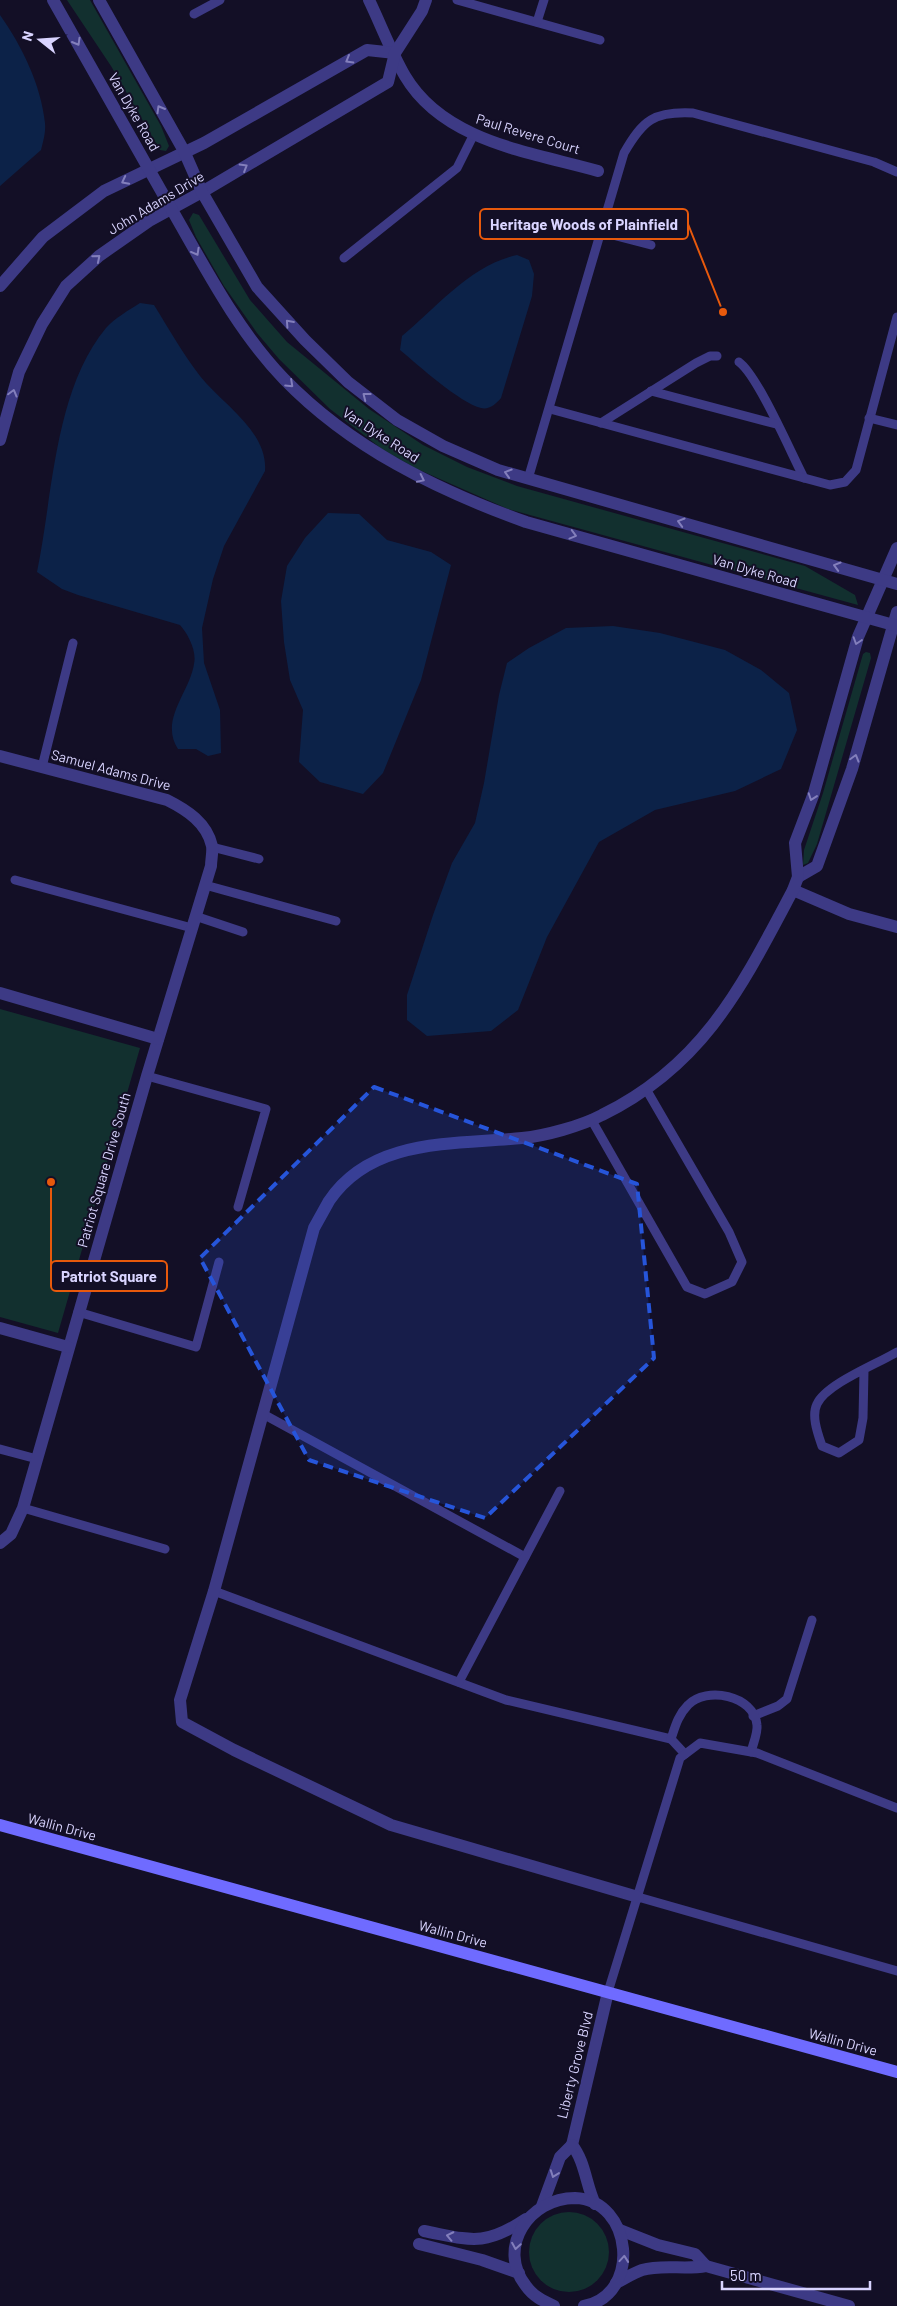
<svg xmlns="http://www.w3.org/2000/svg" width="897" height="2306" viewBox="0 0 897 2306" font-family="Barlow,sans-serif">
  <rect width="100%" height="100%" fill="#130f26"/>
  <g fill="#12302f">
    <path d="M67,0H90L161,126L169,146L166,151L160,150L111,66Z"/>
    <path d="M193,213L199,215L250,300L287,342L369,409L423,445L467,467L517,486L805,566L855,595L858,605L508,509L415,468L382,449L330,409L279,359L257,333L224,286L196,237L189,220Z"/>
    <path d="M866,652L870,653L871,658L817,844L808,863L803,865L804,850L823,793L863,654Z"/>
    <path d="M0,1009L140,1048L58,1333L0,1317Z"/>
    <circle cx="569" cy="2252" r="40"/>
  </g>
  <g fill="#0c2248">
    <path d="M0,15C22,46 41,85 45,123C46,132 43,142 41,150L0,186Z"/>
    <path d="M517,255L529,260L534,274L532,296L501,398C496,404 489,410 481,408C460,403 418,365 400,350L402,336C437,307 471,265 517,255Z"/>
    <path d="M140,303L154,305C169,329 183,354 200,376C223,405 268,431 265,471L224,546L213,579L202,628L204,663L220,710L221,753L208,756L196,749H178C159,720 190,692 194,664C197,651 188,634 180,625L78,595L62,589L37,572C53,495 54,391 106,328C115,318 129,310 140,303Z"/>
    <path d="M328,513L359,514L387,540L431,552L451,565L421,680L383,773L363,794L320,782L299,762L303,710L290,680L284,642L281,601L287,566L305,538Z"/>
    <path d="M613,626L660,633L725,650L761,670L789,693L797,730L781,769L735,791L655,810L599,842L547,937L518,1010L491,1031L427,1036L407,1020V995L433,915L452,863L475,823L484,783L499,695L507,663L529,648L566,628Z"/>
  </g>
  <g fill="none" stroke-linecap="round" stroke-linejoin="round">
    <g stroke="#3d3a85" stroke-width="9">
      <path d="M457,0L600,40"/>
      <path d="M194,14L220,0"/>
      <path d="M537,22L544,0"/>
      <path d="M601,232L651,245"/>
      <path d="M344,258L457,168L474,134"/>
      <path d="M739,362C758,376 791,453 804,478"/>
      <path d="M651,391L776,424"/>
      <path d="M550,409L830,485L845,482L856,470L897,317"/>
      <path d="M869,418L897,425"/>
      <path d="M601,423L696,363L710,356H717"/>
      <path d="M528,479L624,153C643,120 654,111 693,113L874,162L897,172"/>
      <path d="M42,767L73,643"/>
      <path d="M212,847L259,859"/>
      <path d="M15,880L192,928"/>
      <path d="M205,885L336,921"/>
      <path d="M195,916L243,932"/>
      <path d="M147,1076L266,1109L238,1207"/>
      <path d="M591,1119L687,1287L705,1294L732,1282L742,1262L729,1232L646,1089"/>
      <path d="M78,1312L196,1347L219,1262"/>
      <path d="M864,1371L863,1418L859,1440L839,1453L822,1446C818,1434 811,1416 817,1404C826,1384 877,1364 897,1352"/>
      <path d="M263,1414L525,1557"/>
      <path d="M0,1449L37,1459"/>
      <path d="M23,1508L165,1549"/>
      <path d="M214,1591L506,1700L671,1739"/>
      <path d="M459,1682L560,1491"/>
      <path d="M753,1716L778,1706L787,1699L812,1620"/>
      <path d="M685,1754L671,1739C675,1727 678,1715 688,1705C706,1686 754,1695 757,1725C758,1733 753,1744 751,1752"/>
      <path d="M638,1897L897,1971"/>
      <path d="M608,1992L680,1758L700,1743L757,1753L897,1808"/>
    </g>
    <g stroke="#3d3a85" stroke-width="12">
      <path d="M369,0C381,25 391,52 405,76C444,142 531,152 598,171"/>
      <path d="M0,286L43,237L104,191L204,143L367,50L395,53"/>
      <path d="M0,440L19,372L42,324L66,286L99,256L149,221L202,192L388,82L395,53L422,11L426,0"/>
      <path d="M0,756L167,800C187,810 207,823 212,846C213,852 211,860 211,866L147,1076L23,1508L11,1534L0,1543"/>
      <path d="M798,877L817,866L852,769L897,612"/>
      <path d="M793,890L849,914L897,927"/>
      <path d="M0,993L158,1039"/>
      <path d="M0,1328L68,1347"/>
      <path d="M638,1897L391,1825L234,1750L182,1722L180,1700L214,1591L314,1228C319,1219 324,1210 329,1201C372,1137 455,1145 522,1138C545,1136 581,1126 602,1115C704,1065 742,986 793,890L798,877L795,843L814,793L858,637L897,548"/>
      <path d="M572,2145L608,1992"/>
      <path d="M572,2145C585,2161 586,2185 595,2204"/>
      <path d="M542,2206L560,2157L572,2145"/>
      <path d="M620,2230L658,2245L695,2254L706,2266"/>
      <path d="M424,2231C471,2240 484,2247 526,2219"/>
      <path d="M419,2244L482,2260L519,2273"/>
      <path d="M616,2283C624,2279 633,2273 642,2270C662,2264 685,2270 706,2266L849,2306"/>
      <path d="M554,2306C543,2301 533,2296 526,2286C496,2248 529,2198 575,2198C633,2200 642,2295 584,2306"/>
    </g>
    <g stroke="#3d3a85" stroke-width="12">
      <path d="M53,0C92,70 132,140 172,210C206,269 237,330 284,379C351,448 437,490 526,522L897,626"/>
      <path d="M99,0L184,151L202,192L257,287L305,340L348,382L397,420L443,446L498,470L897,584"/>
    </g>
    <path stroke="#6f6bff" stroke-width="12" d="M0,1825L897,2072"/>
  </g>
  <defs><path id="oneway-chevron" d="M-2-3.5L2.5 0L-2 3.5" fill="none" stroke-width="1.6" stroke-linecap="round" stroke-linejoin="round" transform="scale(1.25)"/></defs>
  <g stroke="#837fbc">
    <use href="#oneway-chevron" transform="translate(77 42) rotate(60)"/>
    <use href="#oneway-chevron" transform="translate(349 60) rotate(150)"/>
    <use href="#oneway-chevron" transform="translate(160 109) rotate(-120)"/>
    <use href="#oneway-chevron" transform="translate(244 167) rotate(-31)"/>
    <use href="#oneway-chevron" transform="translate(125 181) rotate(153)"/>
    <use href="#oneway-chevron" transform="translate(196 252) rotate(61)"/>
    <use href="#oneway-chevron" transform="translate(97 258) rotate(-40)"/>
    <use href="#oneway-chevron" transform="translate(289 323) rotate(-132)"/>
    <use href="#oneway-chevron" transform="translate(290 384) rotate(43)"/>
    <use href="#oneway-chevron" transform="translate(13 393) rotate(-75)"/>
    <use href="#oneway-chevron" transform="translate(366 396) rotate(-142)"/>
    <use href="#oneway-chevron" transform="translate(508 473) rotate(-163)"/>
    <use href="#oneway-chevron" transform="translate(421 479) rotate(26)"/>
    <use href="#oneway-chevron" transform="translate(681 522) rotate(-164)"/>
    <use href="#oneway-chevron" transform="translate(573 535) rotate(15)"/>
    <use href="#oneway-chevron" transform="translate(837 566) rotate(-164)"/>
    <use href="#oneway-chevron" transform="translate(857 641) rotate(108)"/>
    <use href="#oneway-chevron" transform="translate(855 758) rotate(-74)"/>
    <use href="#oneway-chevron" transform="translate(812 797) rotate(109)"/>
    <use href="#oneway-chevron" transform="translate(554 2174) rotate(110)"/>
    <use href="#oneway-chevron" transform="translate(450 2236) rotate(-168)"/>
    <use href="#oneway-chevron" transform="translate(516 2246) rotate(99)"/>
    <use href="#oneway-chevron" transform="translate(624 2259) rotate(-85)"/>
  </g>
  <path fill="#2655da" fill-opacity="0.2" stroke="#2655da" stroke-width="4" stroke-dasharray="10 6" stroke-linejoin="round" d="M374,1087L637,1184L654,1358L485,1518L309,1460L200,1258Z"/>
  <g text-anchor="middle" stroke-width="4" stroke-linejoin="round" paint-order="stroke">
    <g font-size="14" fill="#d9d4ff" stroke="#130f26">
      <text transform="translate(134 112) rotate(60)" y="5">Van Dyke Road</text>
      <text transform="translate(528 134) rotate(17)" y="5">Paul Revere Court</text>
      <text transform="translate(156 203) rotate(-31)" y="5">John Adams Drive</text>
      <text transform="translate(381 435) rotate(33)" y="5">Van Dyke Road</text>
      <text transform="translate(755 571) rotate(16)" y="5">Van Dyke Road</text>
      <text transform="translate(111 770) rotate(15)" y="5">Samuel Adams Drive</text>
      <text transform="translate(104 1170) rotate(-74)" y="5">Patriot Square Drive South</text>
      <text transform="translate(62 1827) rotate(15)" y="5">Wallin Drive</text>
      <text transform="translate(453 1934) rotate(15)" y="5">Wallin Drive</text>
      <text transform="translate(843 2042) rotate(15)" y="5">Wallin Drive</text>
      <text transform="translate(575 2065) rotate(-76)" y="5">Liberty Grove Blvd</text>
    </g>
  </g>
  <path fill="none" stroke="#e8590c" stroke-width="2" d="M723 312L688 224M51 1182L51 1276"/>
  <g fill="#e8590c" stroke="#130f26" stroke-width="2">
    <circle cx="723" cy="312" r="5"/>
    <circle cx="51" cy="1182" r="5"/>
  </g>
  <g fill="#130f26" stroke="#e8590c" stroke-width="2">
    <rect x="480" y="209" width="208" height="30" rx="5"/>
    <rect x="51" y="1261" width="116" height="30" rx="5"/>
  </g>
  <g font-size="15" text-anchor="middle" font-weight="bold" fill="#d9d4ff">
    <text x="584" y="230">Heritage Woods of Plainfield</text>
    <text x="109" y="1282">Patriot Square</text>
  </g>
  <g transform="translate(40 40) rotate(287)" stroke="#130f26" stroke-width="4" paint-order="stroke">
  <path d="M0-4L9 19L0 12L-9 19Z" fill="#d9d4ff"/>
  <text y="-8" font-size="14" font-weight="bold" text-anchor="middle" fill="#d9d4ff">N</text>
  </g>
  <path d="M722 2281v8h148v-8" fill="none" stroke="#d9d4ff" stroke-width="2.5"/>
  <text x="730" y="2281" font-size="15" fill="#d9d4ff" stroke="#130f26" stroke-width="4" paint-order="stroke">50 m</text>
</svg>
